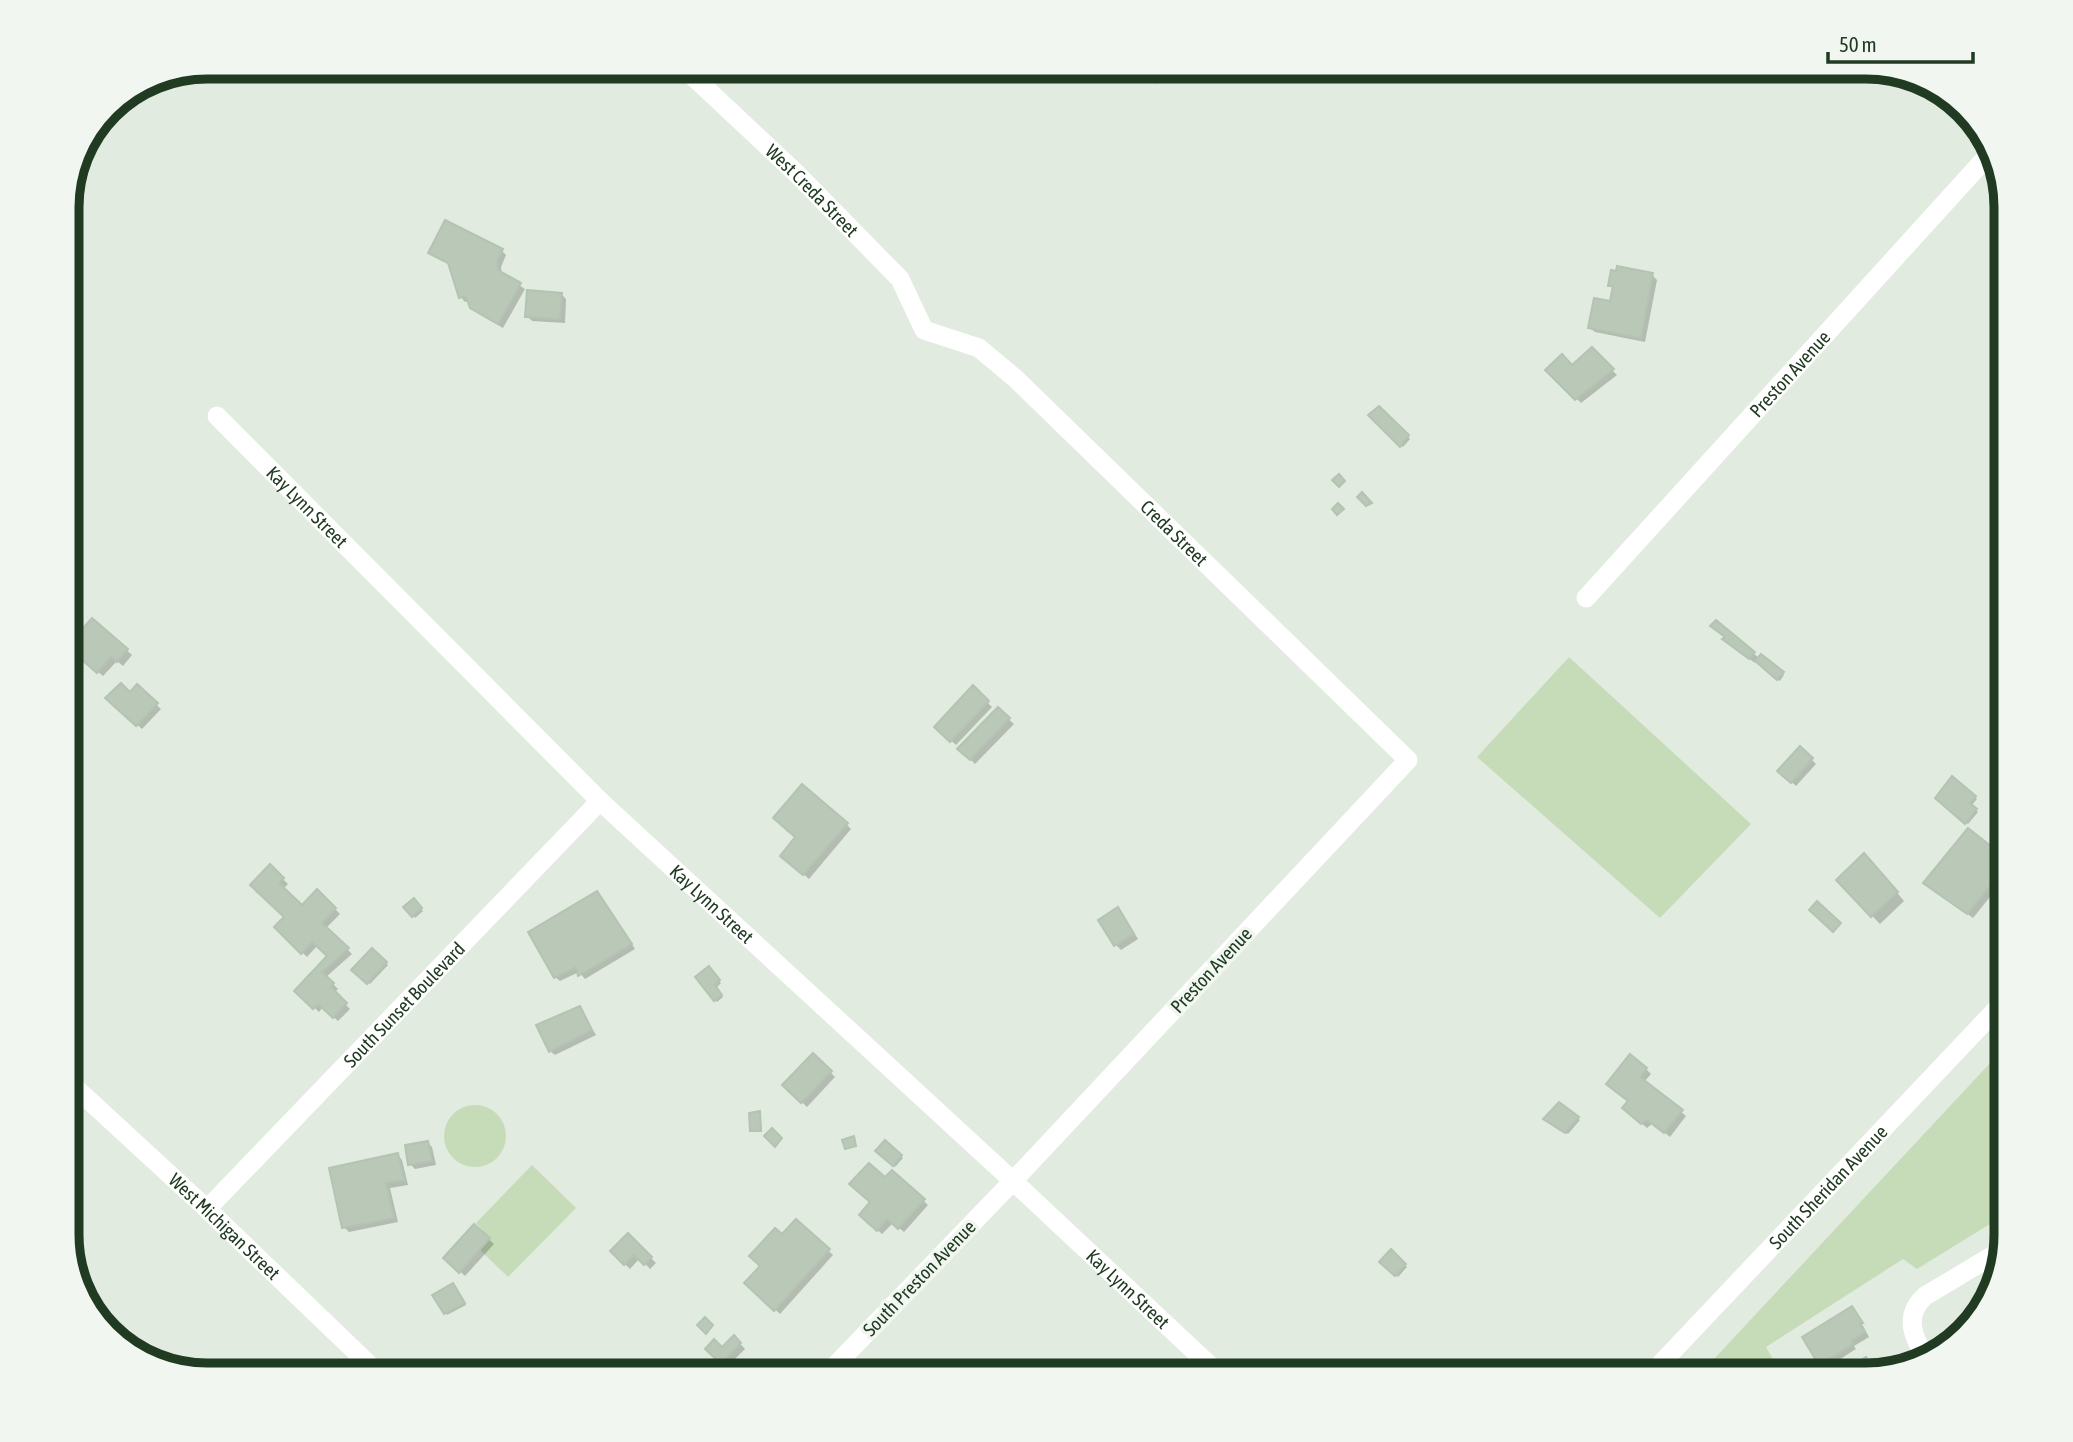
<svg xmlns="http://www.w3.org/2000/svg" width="2073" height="1442" viewBox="0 0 2073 1442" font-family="'Asap Condensed',sans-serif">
  <rect width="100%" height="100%" fill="#e1ebdf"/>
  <g fill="#c6dcb8">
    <path d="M1569,657L1751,824L1660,918L1477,757Z"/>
    <path d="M2006,1046V1108L1995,1115L2006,1134V1214L1917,1269L1903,1259L1766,1347L1782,1375H1699Z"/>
    <circle cx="475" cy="1136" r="31"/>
    <path d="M532,1165L576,1208L508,1277L480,1250L490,1238L476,1223Z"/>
  </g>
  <g fill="#0003">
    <path d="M1139,66H1174L1157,84Z"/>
    <path d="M501,250L506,255L501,267L502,274L525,289L503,328L477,313L469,301L465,302L461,297L450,265L430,253Z"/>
    <path d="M1652,275L1657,280L1645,342L1595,332L1590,328L1612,303L1614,289L1610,286Z"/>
    <path d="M561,294L566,299L565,323L532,321L527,316Z"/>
    <path d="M1592,350L1617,375L1581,403L1548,370L1572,367Z"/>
    <path d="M1379,408L1410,439L1403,447L1371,415Z"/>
    <path d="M92,620L132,655L123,666L117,661L103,676L74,652Z"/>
    <path d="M1716,622L1759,658L1761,656L1784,675L1780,681L1757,660L1755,663L1729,644Z"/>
    <path d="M137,687L161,709L142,729L108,698L130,694Z"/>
    <path d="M973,688L992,707L956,745L936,727Z"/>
    <path d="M998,710L1014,724L975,764L960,749Z"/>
    <path d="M1800,748L1816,764L1796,786L1780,771Z"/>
    <path d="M1952,779L1977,799L1971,806L1978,812L1968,824L1937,798Z"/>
    <path d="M846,824L851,829L809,879L787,860Z"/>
    <path d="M1969,830L2006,860V877L1973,918L1925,883Z"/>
    <path d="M1872,863L1904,901L1880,924L1838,880Z"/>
    <path d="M270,867L288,884L283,889L302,907L317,891L340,914L326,928L352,954L326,977L338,989L334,993L350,1009L338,1021L323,1007L319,1012L297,991L329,956L318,945L307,957L276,927L286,917Z"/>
    <path d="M602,898L635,949L585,979L579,972L560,981L555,977Z"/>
    <path d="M414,901L423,911L415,918L406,907Z"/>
    <path d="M1122,914L1138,939L1121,950L1116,945Z"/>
    <path d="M372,950L388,965L370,984L354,970Z"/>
    <path d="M709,969L721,983L716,988L723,997L717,1002L697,977Z"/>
    <path d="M579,1008L596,1035L555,1055L550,1051Z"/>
    <path d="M813,1055L835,1077L807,1107L784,1085Z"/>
    <path d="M1646,1069L1651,1074L1644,1082L1686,1116L1670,1137L1653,1123L1647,1128L1629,1113L1630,1101L1613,1088Z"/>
    <path d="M1560,1105L1580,1120L1568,1134L1547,1121Z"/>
    <path d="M760,1113L762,1132H754L752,1130Z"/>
    <path d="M428,1143L432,1147L436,1165L415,1169L410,1164Z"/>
    <path d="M885,1143L903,1158L895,1167L878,1151Z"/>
    <path d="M398,1155L402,1160L408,1185L390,1188L398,1222L349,1232L344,1227Z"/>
    <path d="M892,1172L928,1205L904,1232L893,1223L882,1234L861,1215Z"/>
    <path d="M796,1221L833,1255L780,1314L747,1283Z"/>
    <path d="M474,1226L494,1244L465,1276L445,1258Z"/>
    <path d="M628,1235L656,1263L650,1269L640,1258L630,1269L612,1251Z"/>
    <path d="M1391,1252L1407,1267L1398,1277L1382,1262Z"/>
    <path d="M455,1287L466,1305L447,1315L434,1295Z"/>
    <path d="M1856,1313L1869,1337L1854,1346L1856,1349L1826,1368L1821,1364Z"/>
    <path d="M734,1337L745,1349L727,1367L708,1349H722Z"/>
  </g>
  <g fill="#bac8b8" stroke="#b3c4b2" stroke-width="2">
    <path d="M1136,66H1165L1151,81Z"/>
    <path d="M445,220L503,249L497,261L498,270L521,283L498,324L470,308L466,296L459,298L448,263L428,253Z"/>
    <path d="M1617,266L1653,273L1641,338L1588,328L1594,298L1610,301L1613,286H1608L1611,270L1616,271Z"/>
    <path d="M527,290L562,293L560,319L525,317Z"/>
    <path d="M1592,347L1614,369L1575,400L1545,370L1562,354L1572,365Z"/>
    <path d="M1379,406L1409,435L1400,447L1368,415Z"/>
    <path d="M1339,474L1345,481L1339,487L1332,480Z"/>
    <path d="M1362,492L1372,503L1366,506L1357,497Z"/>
    <path d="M1338,503L1344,509L1337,515L1332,509Z"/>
    <path d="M92,618L128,649L117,662L111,657L97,673L67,647Z"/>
    <path d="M1716,620L1755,652L1749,659L1722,639L1725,637L1710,626Z"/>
    <path d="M1761,654L1784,672L1777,680L1755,661Z"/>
    <path d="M121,683L130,692L137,684L158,703L136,726L105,698Z"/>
    <path d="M973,685L989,701L950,742L934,727Z"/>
    <path d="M998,707L1010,718L970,760L957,749Z"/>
    <path d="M1800,746L1813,758L1791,783L1777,771Z"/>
    <path d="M1952,776L1976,796L1970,803L1977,809L1965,824L1935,798Z"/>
    <path d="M802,784L848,823L803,875L780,856L795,837L773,818Z"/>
    <path d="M1968,828L2006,858V867L1967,914L1923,883Z"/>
    <path d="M1864,853L1898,892L1871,917L1836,880Z"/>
    <path d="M270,864L284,878L279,883L302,905L317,889L336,908L322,923L349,948L322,972L334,983L331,987L347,1003L333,1018L318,1004L313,1009L294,991L327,956L312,942L301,954L274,927L284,917L250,885Z"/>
    <path d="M597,891L632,944L578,976L576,967L554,978L528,932Z"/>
    <path d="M414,898L422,908L412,917L403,907Z"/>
    <path d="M1817,901L1841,923L1833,932L1809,910Z"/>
    <path d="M1118,907L1134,934L1114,946L1098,920Z"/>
    <path d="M372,948L387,962L367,984L351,970Z"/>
    <path d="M709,966L720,980L715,985L722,995L714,1001L695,977Z"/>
    <path d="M580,1006L592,1030L549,1052L536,1025Z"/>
    <path d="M813,1053L832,1071L801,1103L782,1085Z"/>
    <path d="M1630,1054L1647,1068L1640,1077L1683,1110L1664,1133L1647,1120L1641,1124L1622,1108L1628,1101L1606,1084Z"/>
    <path d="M1559,1102L1579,1117L1565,1133L1543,1119Z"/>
    <path d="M760,1111L761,1131H750L749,1113Z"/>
    <path d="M772,1128L782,1138L775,1147L764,1136Z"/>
    <path d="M854,1136L856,1146L845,1149L842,1140Z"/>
    <path d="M885,1140L902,1155L893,1166L875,1151Z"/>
    <path d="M428,1141L432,1161L408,1165L405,1145Z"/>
    <path d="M398,1153L404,1180L386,1183L394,1218L342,1228L329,1168Z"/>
    <path d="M869,1163L885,1177L892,1170L925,1199L898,1229L887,1219L877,1231L859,1215L870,1202L849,1184Z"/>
    <path d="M796,1219L830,1249L774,1311L744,1283L760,1266L749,1256L775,1228L782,1234Z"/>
    <path d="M474,1224L490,1238L459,1273L443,1258Z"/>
    <path d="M628,1233L652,1257L644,1265L634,1255L624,1265L610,1251Z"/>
    <path d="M1391,1249L1406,1264L1395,1276L1379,1262Z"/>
    <path d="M453,1283L465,1303L444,1314L432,1295Z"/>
    <path d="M1980,1304L1983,1313L1954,1340L1951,1334L1956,1331L1953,1326L1966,1319L1963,1314Z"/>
    <path d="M1852,1306L1863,1323H1860L1865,1332L1851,1341L1853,1344L1819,1365L1802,1337Z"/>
    <path d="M705,1317L713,1325L706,1334L697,1325Z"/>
    <path d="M734,1335L741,1343L721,1364L705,1349L714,1339L722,1347Z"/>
    <path d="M1866,1357L1871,1366L1876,1363L1880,1372L1866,1375H1836Z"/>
    <path d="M535,1367L545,1375H527Z"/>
    <path d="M1431,1368L1440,1375H1424Z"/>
  </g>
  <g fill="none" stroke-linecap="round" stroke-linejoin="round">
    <g stroke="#fff" stroke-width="19">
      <path id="s1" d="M682,66L797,174L900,279L924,330L979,348L1016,379L1408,760L1013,1181L826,1375"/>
      <path id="s2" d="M217,416L600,801L1013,1181L1220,1375"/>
      <path id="s3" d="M1586,598L1993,150"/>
      <path id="s4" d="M67,1080L207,1209L380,1375"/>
      <path id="s5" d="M207,1209L600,801"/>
      <path d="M1927,1359C1913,1338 1903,1316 1925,1296L2002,1250"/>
      <path id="s6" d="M1650,1375L2006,999"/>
    </g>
  </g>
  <g text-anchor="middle" stroke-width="7" stroke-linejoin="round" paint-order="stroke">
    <g font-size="19" fill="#203b22" stroke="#f1f7f0">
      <text dy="7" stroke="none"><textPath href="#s1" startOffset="180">West Creda Street</textPath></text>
      <text dy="7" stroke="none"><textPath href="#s3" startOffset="303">Preston Avenue</textPath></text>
      <text dy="7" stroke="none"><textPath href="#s2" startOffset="128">Kay Lynn Street</textPath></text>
      <text dy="7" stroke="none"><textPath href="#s1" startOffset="688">Creda Street</textPath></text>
      <text dy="7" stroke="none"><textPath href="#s2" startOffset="695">Kay Lynn Street</textPath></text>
      <text transform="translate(1211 970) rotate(-47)" y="7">Preston Avenue</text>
      <text dy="7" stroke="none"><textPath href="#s5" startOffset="284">South Sunset Boulevard</textPath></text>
      <text dy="7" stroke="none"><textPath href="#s6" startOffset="259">South Sheridan Avenue</textPath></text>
      <text dy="7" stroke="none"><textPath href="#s4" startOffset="215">West Michigan Street</textPath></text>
      <text transform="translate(919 1278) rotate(-46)" y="7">South Preston Avenue</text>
      <text dy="7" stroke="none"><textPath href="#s2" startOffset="1262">Kay Lynn Street</textPath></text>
    </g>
  </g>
  <path d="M0 0H2073V1442H0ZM207 79H1866A128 128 0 0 1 1994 207V1235A128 128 0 0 1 1866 1363H207A128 128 0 0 1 79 1235V207A128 128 0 0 1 207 79Z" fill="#f1f7f0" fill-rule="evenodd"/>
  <path fill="none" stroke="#203b22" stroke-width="9" d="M207 79H1866A128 128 0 0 1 1994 207V1235A128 128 0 0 1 1866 1363H207A128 128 0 0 1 79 1235V207A128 128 0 0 1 207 79Z"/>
  <path d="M1828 52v10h145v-10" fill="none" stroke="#203b22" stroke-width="3.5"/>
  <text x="1839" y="52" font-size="21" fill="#203b22" stroke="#f1f7f0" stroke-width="5" paint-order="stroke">50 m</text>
</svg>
